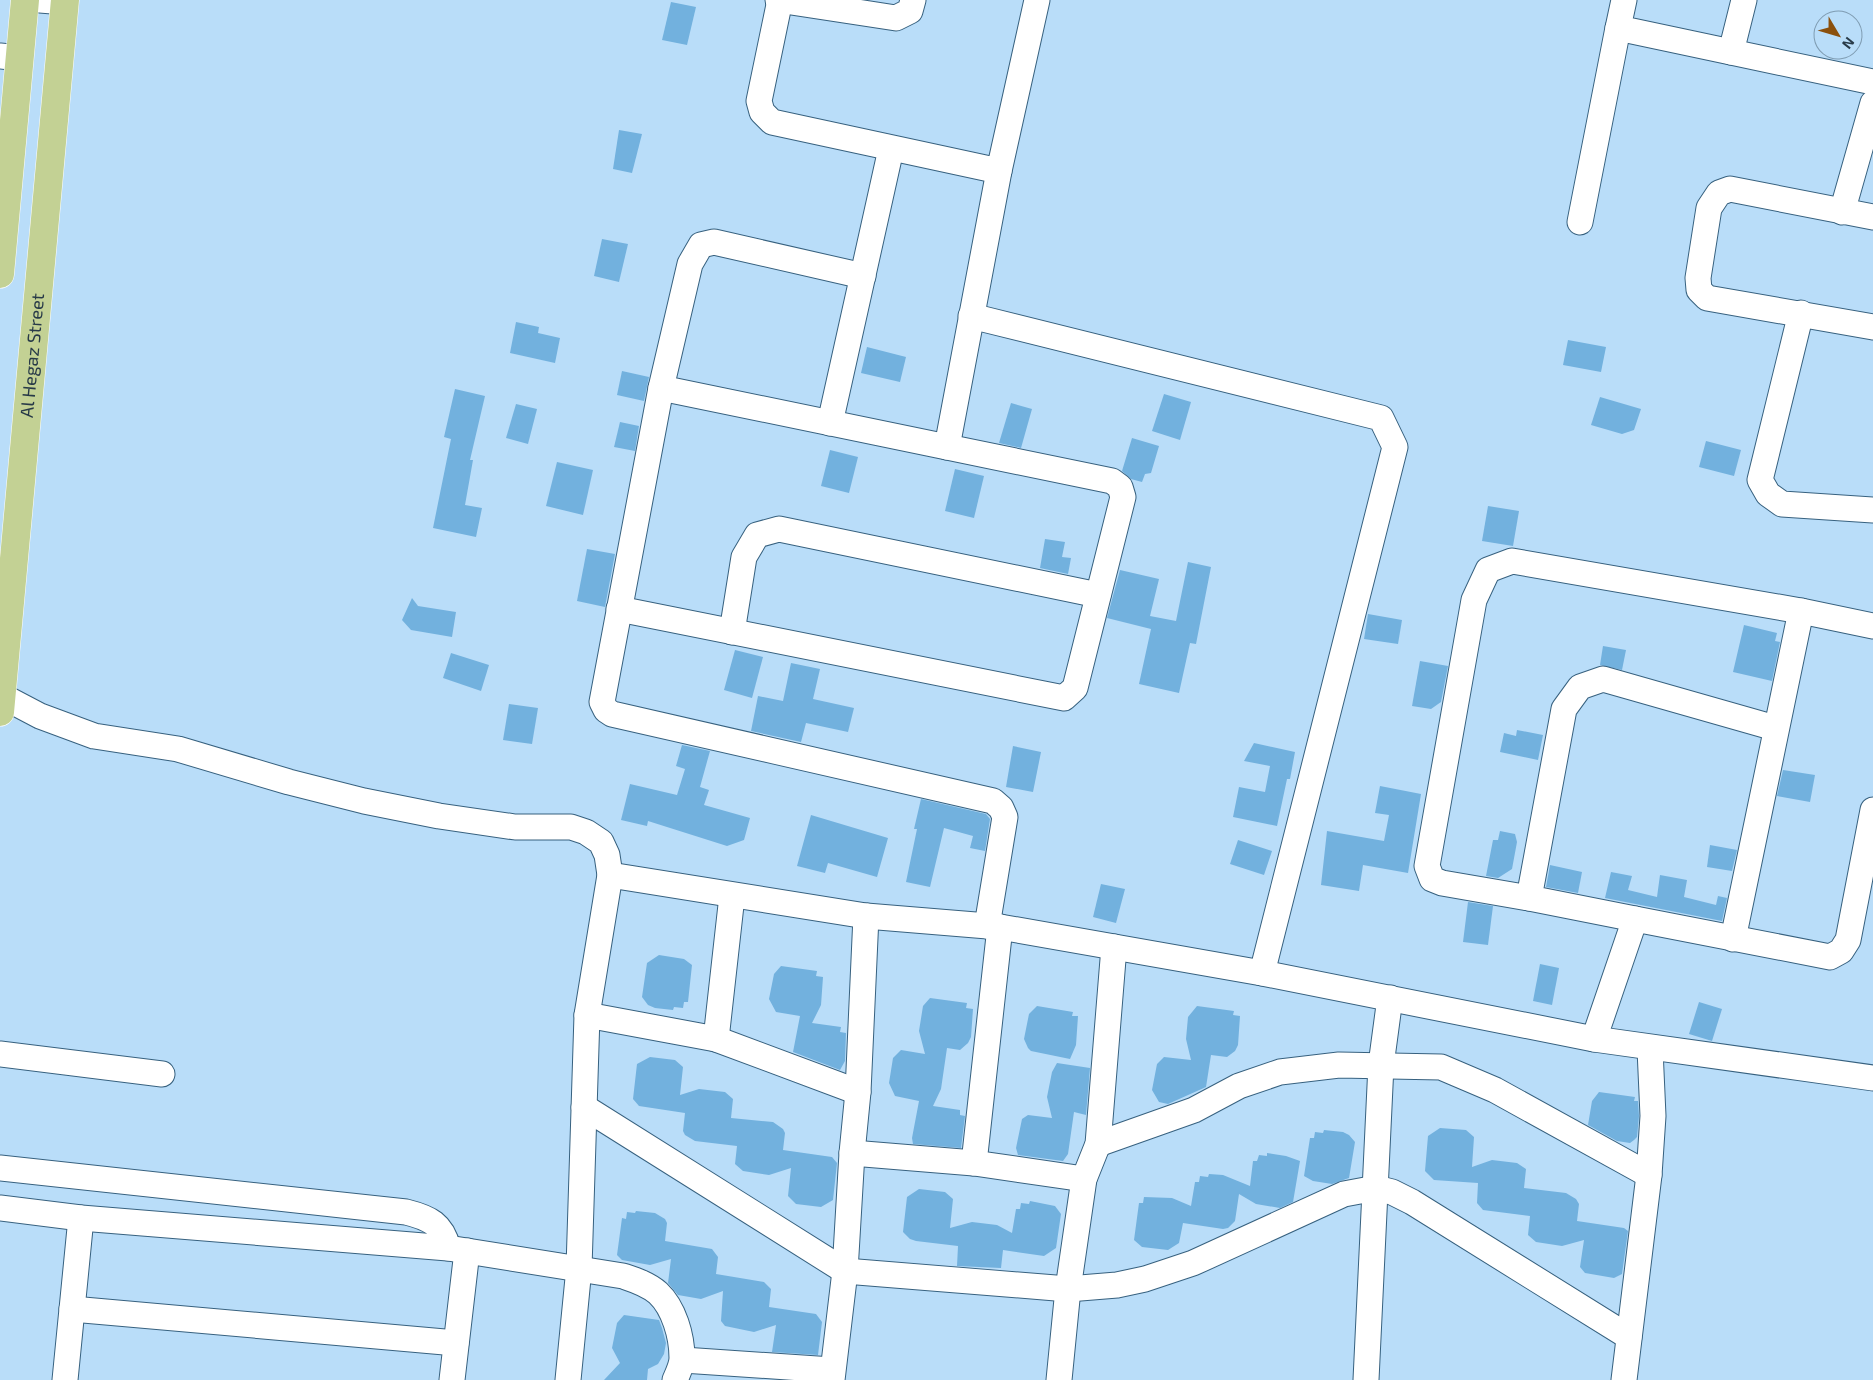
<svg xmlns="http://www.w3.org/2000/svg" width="1873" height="1380" viewBox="0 0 1873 1380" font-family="'Exo 2',sans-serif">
  <rect width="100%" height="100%" fill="#b9ddf9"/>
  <g fill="#72b1de">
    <path d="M671,2L696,7L687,45L662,40Z"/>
    <path d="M619,130L642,134L632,173L613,169Z"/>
    <path d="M602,239L628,244L619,282L594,276Z"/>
    <path d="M516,322L539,327L538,333L560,338L555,363L510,353Z"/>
    <path d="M1568,340L1606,347L1601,372L1563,365Z"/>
    <path d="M867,347L906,357L900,382L861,373Z"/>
    <path d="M622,371L649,377L644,401L617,395Z"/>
    <path d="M455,389L485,396L470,460H473L465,505L482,508L476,537L433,528L451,439L444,437Z"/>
    <path d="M1164,394L1191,402L1180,440L1152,431Z"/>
    <path d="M1600,397L1641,409L1634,430L1622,434L1591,425Z"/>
    <path d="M1011,403L1032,409L1021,448L999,443Z"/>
    <path d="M516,404L537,409L528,444L506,438Z"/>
    <path d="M620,422L639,426L635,451L614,447Z"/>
    <path d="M1132,438L1159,446L1151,473L1145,474L1142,482L1131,479L1122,471Z"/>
    <path d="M1706,441L1741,450L1734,476L1699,467Z"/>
    <path d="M830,450L858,457L849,493L821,486Z"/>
    <path d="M557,462L593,470L583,515L546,506Z"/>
    <path d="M955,469L984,476L974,518L945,511Z"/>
    <path d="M1488,506L1519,511L1513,546L1482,541Z"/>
    <path d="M1045,539L1065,542L1062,557L1071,558L1068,574L1040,568Z"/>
    <path d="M587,549L615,554L605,607L577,601Z"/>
    <path d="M1188,562L1211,567L1196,644L1190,643L1179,693L1139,684L1151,629L1107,618L1120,570L1159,579L1150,616L1176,621Z"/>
    <path d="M412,598L418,606L456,612L452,637L411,630L402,620Z"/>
    <path d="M1368,614L1402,620L1398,644L1364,639Z"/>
    <path d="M1744,625L1777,633L1775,641L1780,642L1772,681L1733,672Z"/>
    <path d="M1603,646L1626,650L1622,670L1600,665Z"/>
    <path d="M735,650L763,657L752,698L724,690Z"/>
    <path d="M451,653L489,665L481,691L443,678Z"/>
    <path d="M1420,661L1448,666L1441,702L1431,709L1412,706Z"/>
    <path d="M791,663L820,669L813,699L854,708L848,732L806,723L801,742L751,731L758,696L783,701Z"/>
    <path d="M509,704L538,708L532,744L503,740Z"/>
    <path d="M1517,730L1543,735L1538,760L1500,752L1504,733L1516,736Z"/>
    <path d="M1254,743L1295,752L1290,779H1287L1277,826L1233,817L1239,787L1265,792L1270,766L1244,761Z"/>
    <path d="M682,745L710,751L700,787L709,790L704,805L750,818L744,840L727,846L648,821L647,826L621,820L630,784L677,795L685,769L676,766Z"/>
    <path d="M1013,746L1041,752L1033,792L1006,787Z"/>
    <path d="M1783,770L1815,775L1810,802L1777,796Z"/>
    <path d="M1380,786L1421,794L1408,873L1363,865L1359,891L1321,885L1327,831L1384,841L1389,815L1375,813Z"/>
    <path d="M921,799L986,814L990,819L985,851L970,848L973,836L944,828L930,887L906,882L917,829H914Z"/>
    <path d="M811,815L888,838L877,877L828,863L825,873L797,866Z"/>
    <path d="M1500,831L1515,834L1517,842L1512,869L1498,878L1486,876L1493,840H1498Z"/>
    <path d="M1238,840L1272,851L1264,875L1230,864Z"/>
    <path d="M1710,845L1737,850L1732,871L1707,867Z"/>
    <path d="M1550,865L1582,872L1578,893L1546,887Z"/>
    <path d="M1611,872L1632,876L1628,890L1657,897L1660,875L1687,880L1684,897L1716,905L1718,896L1727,898L1722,921L1605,898Z"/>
    <path d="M1101,884L1125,889L1116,923L1093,917Z"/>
    <path d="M1468,902L1493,906L1488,945L1463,942Z"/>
    <path d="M659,955L684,959L692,965L688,1002H684L683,1008L674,1007L673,1010L655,1008L648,1005L642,997L647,963Z"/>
    <path d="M1540,964L1559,968L1552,1005L1533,1001Z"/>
    <path d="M781,966L817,971L816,976L823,977L821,1005L812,1023L841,1027L840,1032L846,1033L845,1061L840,1070L793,1052L800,1016L776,1012L769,999L774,974Z"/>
    <path d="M930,998L967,1003L966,1008L973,1009L971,1037L968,1043L960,1050L947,1048L941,1089L933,1106L960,1110V1115L965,1116L961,1148L913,1144L912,1138L919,1101L895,1096L889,1083L893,1058L901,1050L925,1054L919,1031L923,1006Z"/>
    <path d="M1699,1002L1722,1009L1712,1041L1689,1034Z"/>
    <path d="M1037,1006L1073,1012L1072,1016H1078L1076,1045L1070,1059L1031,1051L1028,1048L1024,1039L1029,1014Z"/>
    <path d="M1197,1006L1234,1011L1233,1015L1240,1016L1238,1045L1235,1051L1227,1057L1211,1055L1206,1087L1168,1104L1159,1102L1152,1090L1157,1064L1164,1057L1191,1060L1186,1039L1188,1017Z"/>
    <path d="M650,1057L675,1060L683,1067L680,1095L699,1089L725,1092L733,1099L731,1118L773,1122L783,1129L785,1133L783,1150L832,1157L837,1163L833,1200L821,1207L796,1204L788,1196L791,1168L769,1175L743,1171L735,1164L737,1146L695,1141L685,1135L683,1131L685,1113L639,1106L633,1099L637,1064Z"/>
    <path d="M1057,1063L1090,1068L1086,1115L1074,1112L1068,1154L1063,1161L1018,1155L1016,1148L1022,1119L1028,1115L1052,1118L1047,1097L1052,1072Z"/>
    <path d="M1599,1092L1635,1097L1634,1101H1638L1639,1116L1637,1137L1634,1140L1630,1143L1617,1141L1588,1125L1592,1101Z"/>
    <path d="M1440,1128L1466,1130L1474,1137L1472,1167L1492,1160L1517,1163L1526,1169L1524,1188L1566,1193L1576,1199L1579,1204L1577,1221L1624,1228L1628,1231L1622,1274L1614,1278L1585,1273L1580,1267L1584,1240L1562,1246L1536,1242L1528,1235L1530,1216L1483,1210L1477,1203L1478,1183L1434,1180L1425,1171L1428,1136Z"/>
    <path d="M1324,1130L1343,1132L1349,1135L1355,1142L1349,1178L1332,1184L1313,1181L1304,1176L1310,1138H1314L1315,1132L1323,1133Z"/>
    <path d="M1267,1153L1286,1156L1300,1161L1293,1202L1280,1208L1256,1204L1239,1194L1235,1221L1228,1228L1223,1229L1183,1223L1179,1243L1168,1250L1142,1247L1134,1240L1139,1203H1143L1144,1197L1172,1198L1191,1206L1195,1182H1199L1200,1176L1208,1177L1209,1174L1223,1175L1250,1186L1253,1161H1257L1259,1155L1267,1156Z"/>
    <path d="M919,1189L945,1192L953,1199L950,1228L972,1222L997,1225L1012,1233L1016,1209H1020L1021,1203L1029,1204L1030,1201L1055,1206L1061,1214L1056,1248L1044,1256L1003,1250L1001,1268L957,1266L958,1246L916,1241L910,1239L903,1232L907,1197Z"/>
    <path d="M636,1211L655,1213L665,1219L667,1223L665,1241L712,1249L718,1257L716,1274L764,1282L771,1289L769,1307L816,1314L822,1322L818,1355L772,1352L776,1325L754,1332L725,1326L721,1321L723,1291L701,1299L678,1295L668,1283L671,1259L650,1265L622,1260L617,1255L622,1218L626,1219L627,1212L635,1213Z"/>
    <path d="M624,1315L659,1320L662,1328L666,1343L664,1354L658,1364L648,1369L647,1380H604L620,1363L612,1348L617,1323Z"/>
  </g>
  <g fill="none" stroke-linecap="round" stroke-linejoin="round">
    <g stroke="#37617f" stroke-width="27">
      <g id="minor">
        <path d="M40,0L65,2"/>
        <path d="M778,0L896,18L910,11L913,0"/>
        <path d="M780,0L759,101L762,112L772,122L999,171L1037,0"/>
        <path d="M1624,0L1618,28L1731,52L1744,0"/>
        <path d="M1731,52L1873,82"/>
        <path d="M0,56L20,58"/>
        <path d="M1842,212L1873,103"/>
        <path d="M1873,217L1730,189L1719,193L1709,208L1698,278L1699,290L1707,298L1873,327"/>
        <path d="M1580,222L1618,28"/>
        <path d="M863,276L714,242L701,245L690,264L661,388L602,702L606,710L612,714L993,801L1001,808L1005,817L987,926"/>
        <path d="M1801,313L1760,480L1768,494L1782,504L1873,510"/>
        <path d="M971,316L1381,418L1395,447L1262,973"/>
        <path d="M661,388L947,447L999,171"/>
        <path d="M830,423L891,149"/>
        <path d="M619,609L1064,698L1075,688L1123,497L1120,487L1112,481L947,447"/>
        <path d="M732,632L744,557L757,535L779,529L1098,595"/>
        <path d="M0,695L40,716L94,736L178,749L289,782L364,801L439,816L515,827H571L586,832L601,842L607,855L610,875L587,1015L579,1268L568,1380"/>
        <path d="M610,875L866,916L1000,927L1262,973L1594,1039L1873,1078"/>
        <path d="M1529,898L1442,883L1432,879L1427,866L1474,600L1488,570L1512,561L1801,611L1873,626"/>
        <path d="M1635,919L1529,898L1564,709L1580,687L1603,679L1775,728"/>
        <path d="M1733,939L1801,611"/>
        <path d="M587,1015L716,1039L858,1092"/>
        <path d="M716,1039L732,896"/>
        <path d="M1594,1039L1635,919L1830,957L1841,951L1848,940L1873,810"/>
        <path d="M0,1054L162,1074"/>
        <path d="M584,1107L845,1271L1068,1289L1117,1285L1145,1279L1193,1263L1344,1194L1376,1188L1392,1192L1412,1202L1629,1337"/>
        <path d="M1098,1144L1194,1110L1239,1086L1280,1072L1339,1065L1441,1067L1495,1090L1649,1175"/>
        <path d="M852,1153L974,1163L1084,1179"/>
        <path d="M974,1163L1000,927"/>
        <path d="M0,1168L406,1212C430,1218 442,1224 448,1248"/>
        <path d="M0,1208L81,1218L448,1248L623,1276C635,1280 648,1284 658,1293C674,1308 682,1336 682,1358C682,1365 678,1373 675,1380"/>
        <path d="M72,1309L456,1343"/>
        <path d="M683,1360L832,1370"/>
        <path d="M65,1380L81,1218"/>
        <path d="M452,1380L467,1251"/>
        <path d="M832,1380L845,1271L852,1153L858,1092L866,916"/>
        <path d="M1059,1380L1068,1289L1084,1179L1098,1144L1114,947"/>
        <path d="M1366,1380L1381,1065L1390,998"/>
        <path d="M1624,1380L1649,1175L1653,1116L1650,1049"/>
      </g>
    </g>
    <g stroke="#fff" stroke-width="29">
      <g id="major">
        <path d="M0,274L25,0"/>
        <path id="s1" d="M0,712L65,0"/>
      </g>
    </g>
    <use href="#minor" stroke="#fff" stroke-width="25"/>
    <use href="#major" stroke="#c3d194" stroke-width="28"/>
  </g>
  <g text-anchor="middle" stroke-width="5" stroke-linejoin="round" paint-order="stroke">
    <g font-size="18" fill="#283a48" stroke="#b9ddf9">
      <text dy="6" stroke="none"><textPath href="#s1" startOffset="358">Al Hegaz Street</textPath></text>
    </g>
  </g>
  <g transform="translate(1838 35) rotate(128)"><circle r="24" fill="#b9ddf9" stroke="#7f9cb2"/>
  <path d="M0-4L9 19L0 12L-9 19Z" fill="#8b500d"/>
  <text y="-8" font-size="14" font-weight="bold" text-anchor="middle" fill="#283a48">N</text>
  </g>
</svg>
